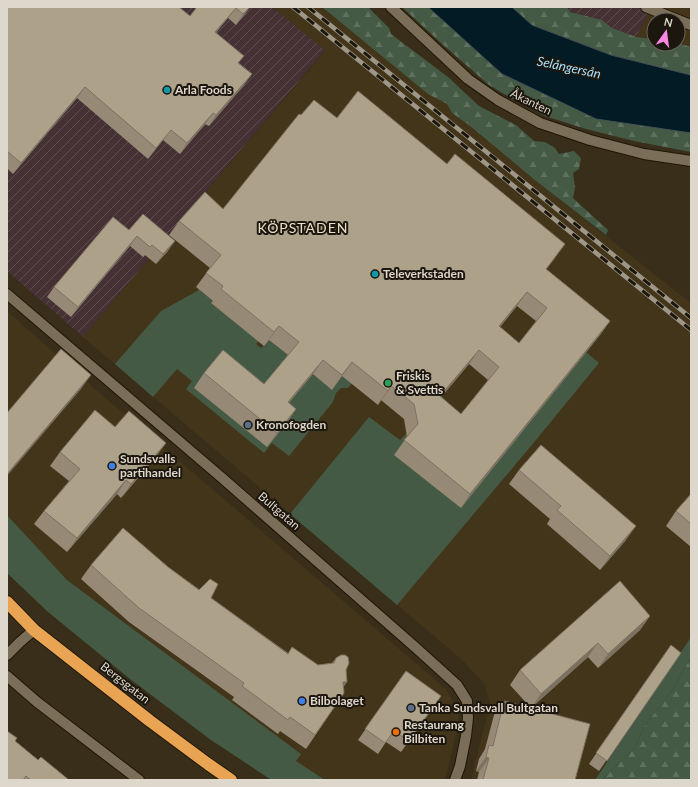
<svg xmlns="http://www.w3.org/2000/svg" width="698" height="787" viewBox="0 0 698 787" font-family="Lato,sans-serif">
  <defs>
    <pattern id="industrial-furrows" width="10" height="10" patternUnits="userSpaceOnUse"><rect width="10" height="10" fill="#453034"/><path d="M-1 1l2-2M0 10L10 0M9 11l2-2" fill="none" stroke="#5f4d50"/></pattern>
    <pattern id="forest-firs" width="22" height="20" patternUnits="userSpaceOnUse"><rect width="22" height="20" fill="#455a44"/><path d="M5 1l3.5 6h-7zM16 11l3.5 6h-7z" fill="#5f715e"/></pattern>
  </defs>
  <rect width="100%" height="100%" fill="#382e1a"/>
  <g fill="#43351a">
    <path d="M272,7H322L428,94L447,104L452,113L469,125L536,181L691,303V637L595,780H471L490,704L484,683L462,660L83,337L325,51Z"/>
    <path d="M651,7H691V47L678,43V20H654V39L636,37Z"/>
    <path d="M7,311L101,394L445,688L452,699L458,712V722L453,748L445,780H325L296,761L300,754L67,580L7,515Z"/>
  </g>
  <g fill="url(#industrial-furrows)">
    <path d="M7,7H272L325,50L83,337L7,271Z"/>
    <path d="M567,7H651L636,37L612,28L602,20L570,12Z"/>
  </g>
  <g fill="#455a44">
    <path d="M199,290L213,301L211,303L259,341L256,344L261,348L269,340L289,356L285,408L313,374L346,372L355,380L348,388H341L336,393L333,402L289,456L272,443L264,453L186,389L192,381L177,369L153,397L115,364L161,311Z"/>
    <path d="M586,352L599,363L531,446L397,605L290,514L369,417L400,440L407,433L413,432L461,508Z"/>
    <path d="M7,515L67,580L301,754L296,761L325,780L270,779L211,740L130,679L48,612L7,573Z"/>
    <path d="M691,637V657L671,692L646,724L634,749L602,780H595Z"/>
  </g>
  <g fill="url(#forest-firs)">
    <path d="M322,7H368L389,28L391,34L448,77L479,106L516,125L534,141L545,142L555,148L559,154L574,151L581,158L579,169L573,173L575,188L573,198L608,230L606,235L536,181L469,125L452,113L447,104L428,94Z"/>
    <path d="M402,7H428L502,74L546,95L596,119L691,133V152L634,141L586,129L545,116L511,98L489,85L441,43Z"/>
    <path d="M512,7H567L570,12L602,20L612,28L636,37L654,39V44H678V43L691,47V75L612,55L532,25Z"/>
    <path d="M691,657V780H602L634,749L646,724L671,692Z"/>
  </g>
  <path fill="#031b25" stroke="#455357" d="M428,7H512L532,25L611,55L691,75V133L596,119L546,95L502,74Z"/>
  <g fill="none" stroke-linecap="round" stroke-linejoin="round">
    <g stroke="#1f1603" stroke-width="12">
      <g id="minor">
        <path d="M391,7L468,79L498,100L540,123L590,140L644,154L691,161"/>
        <path d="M646,7L678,20"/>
        <path d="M678,20L691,25"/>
        <path d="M7,294L221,477L415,647L457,685L467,701L468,718L466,736L460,766L455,780"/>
        <path d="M7,655L20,642L34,630"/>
        <path d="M7,676L37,702L139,780"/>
      </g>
    </g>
    <g stroke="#1f1603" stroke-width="14">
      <path id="highway" d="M7,602L34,630L150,721L208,764L231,780"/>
    </g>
    <use href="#minor" stroke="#7a6e58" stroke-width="10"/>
    <use href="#highway" stroke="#e8a353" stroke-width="12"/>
    <g stroke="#9e9687" stroke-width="4.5">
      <g id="rail">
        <path d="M293,7L691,330"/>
        <path d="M308,7L691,318"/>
      </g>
    </g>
    <use href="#rail" stroke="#1b170e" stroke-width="3" stroke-dasharray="9" stroke-linecap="butt"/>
  </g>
  <g fill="#968a77" fill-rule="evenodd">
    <path d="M7,7L190,16L197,7H250L245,14L236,25L228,18L216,32L239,63L252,74L244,85L209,126L205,124L180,154L163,140L148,159L77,98L13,174L7,168Z"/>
    <path d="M301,115L337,118L555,258L546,269L610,321L600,335L461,508L394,455L407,437L404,419L381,400L378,405L342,376L332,390L313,374L289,403L296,409L286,424L267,447L194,388L204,373L264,384L288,355L269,340L264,346L211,303L213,301L196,287L210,268L169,235L179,221L223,209ZM517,306L536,321L519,343L500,327ZM469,364L488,380L461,414L441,397Z"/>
    <path d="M129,230L168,251L156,264L145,255L143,257L130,246L71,317L47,297L54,287Z"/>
    <path d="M115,427L156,457L121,498L117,494L67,552L34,524L44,511L69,481L50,466L60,452Z"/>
    <path d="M519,470L626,540L600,570L547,524L550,519L509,484Z"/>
    <path d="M691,494V547L666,526L676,511Z"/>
    <path d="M91,565L168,567L288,653L318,665L332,663L336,658L346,670L347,682L343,687L344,693L306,749L280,731L278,734L232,700L234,697L129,622L81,579Z"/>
    <path d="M650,616L640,630L598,668L588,657L531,708L575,780H477L479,772L476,771L479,759L485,749L494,715L504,701L531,708L510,685L520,670Z"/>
    <path d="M671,645L681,653L599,771L589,764Z"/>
    <path d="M406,671L441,696L401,752L386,742L378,754L358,740Z"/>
    <path d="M15,741L38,760L69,780H7Z"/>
  </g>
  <g fill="#7a7161">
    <path d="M250,7L245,14L236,25L243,14Z"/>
    <path d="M236,8L208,43L215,32Z"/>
    <path d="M252,74L244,85L209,126L216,115Z"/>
    <path d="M85,87L77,98L13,174L21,163Z"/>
    <path d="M213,113L205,124L180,154L187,143Z"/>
    <path d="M137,236L130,246L71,317L78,307Z"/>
    <path d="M175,241L168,251L156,264L163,254Z"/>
    <path d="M565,244L555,258L536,283L546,269Z"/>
    <path d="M527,292L517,306L489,340L499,326Z"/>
    <path d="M610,321L600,335L461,508L470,494Z"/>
    <path d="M279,326L269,340L264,346L274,332Z"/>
    <path d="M479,350L469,364L430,411L440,396Z"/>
    <path d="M323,360L313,374L278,416L288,402Z"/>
    <path d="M352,362L332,390L342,375Z"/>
    <path d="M91,375L81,389L7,476V474Z"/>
    <path d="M391,386L381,400L378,405L388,391Z"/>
    <path d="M296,409L286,424L267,447L277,433Z"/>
    <path d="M166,443L156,457L121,498L131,484Z"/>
    <path d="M126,480L117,494L67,552L77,538Z"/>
    <path d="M636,526L626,540L600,570L610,556Z"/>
    <path d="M650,616L640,630L598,668L608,654Z"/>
    <path d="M598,643L588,657L531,708L541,694Z"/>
    <path d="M343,682H347L337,696Z"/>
    <path d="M486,757L489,758L479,772L476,771Z"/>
  </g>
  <g fill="#aea18a" stroke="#7a7161" fill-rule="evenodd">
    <path d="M7,7H179L190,16L197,7H250L243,14L236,8L215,32L244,56L238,63L252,74L216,115L213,113L187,143L171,130L156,148L85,87L21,163L7,151Z"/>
    <path d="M358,91L447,164L455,154L565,244L546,269L610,321L470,494L404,440L418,424L414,404L391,386L388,391L352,362L342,375L323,360L288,402L296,409L277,433L204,373L223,350L264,384L299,342L279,326L274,332L221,289L223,286L206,273L221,255L179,221L205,192L223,209L299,114L301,115L314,100L337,118ZM527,292L547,308L519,343L499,326ZM479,350L499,367L461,414L440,396Z"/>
    <path d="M143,214L175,241L163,254L152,245L150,247L137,236L78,307L54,287L113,217L129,230Z"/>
    <path d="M61,349L91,375L7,474V413Z"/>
    <path d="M95,410L115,427L129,411L166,443L131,484L126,480L77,538L44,511L80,469L60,452Z"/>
    <path d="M541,445L636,526L610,556L557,510L561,506L519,470Z"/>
    <path d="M691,494V524L676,511Z"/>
    <path d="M123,528L168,567L199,590L210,579L218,584L211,598L288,654L292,647L318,665L334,663L336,658L341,655H345L348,657L349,663L346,670L347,682H343L344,693L315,735L290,717L288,720L242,686L244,683L139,608L91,565Z"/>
    <path d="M620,581L650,616L608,654L598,643L541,694L520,670Z"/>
    <path d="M671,645L681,653L607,761L596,753Z"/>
    <path d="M406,671L441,696L409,741L394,731L385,743L365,729Z"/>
    <path d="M504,701L590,724L575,780H483L489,758L486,757L489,745L493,746Z"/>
    <path d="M7,731L17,738L15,741L38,760L41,757L69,780H31L26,776L23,780H7Z"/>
  </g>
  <g fill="#0f9aa8" stroke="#1b170e" stroke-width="1.5">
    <circle cx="167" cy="90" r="4"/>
    <circle cx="375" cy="274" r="4"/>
  </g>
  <circle fill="#2e9e5b" stroke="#1b170e" stroke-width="1.5" cx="388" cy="383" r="4"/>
  <g fill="#5c6f8a" stroke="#1b170e" stroke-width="1.5">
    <circle cx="248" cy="425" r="4"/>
    <circle cx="411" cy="708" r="4"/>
  </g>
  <g fill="#3f7fe0" stroke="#1b170e" stroke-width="1.5">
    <circle cx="112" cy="466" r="4"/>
    <circle cx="302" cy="701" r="4"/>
  </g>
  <circle fill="#e8710a" stroke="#1b170e" stroke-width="1.5" cx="396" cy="732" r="4"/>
  <g text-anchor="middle" stroke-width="4" stroke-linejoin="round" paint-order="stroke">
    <g font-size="12" font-weight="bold" fill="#ded7cb" stroke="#1b170e" text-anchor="start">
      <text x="175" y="94">Arla Foods</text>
      <text x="383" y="278">Televerkstaden</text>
      <text x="396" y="380">Friskis<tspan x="396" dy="14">&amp; Svettis</tspan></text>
      <text x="256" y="429">Kronofogden</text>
      <text x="120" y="463">Sundsvalls<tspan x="120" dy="14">partihandel</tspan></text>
      <text x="310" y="705">Bilbolaget</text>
      <text x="419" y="712">Tanka Sundsvall Bultgatan</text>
      <text x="404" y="729">Restaurang<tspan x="404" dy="14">Bilbiten</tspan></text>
    </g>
    <g font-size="12" fill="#ded7cb" stroke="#1b170e">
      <text transform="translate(531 102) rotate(26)" y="4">Åkanten</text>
      <text transform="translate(279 511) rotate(41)" y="4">Bultgatan</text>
      <text transform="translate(125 683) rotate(38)" y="4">Bergsgatan</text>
    </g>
    <g font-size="13" font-style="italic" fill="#a5e1fd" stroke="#1b170e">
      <text transform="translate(569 67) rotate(12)" y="5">Selångersån</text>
    </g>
    <g font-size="14" letter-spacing="1" fill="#ecdfc6" stroke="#1b170e">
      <text x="303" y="233">KÖPSTADEN</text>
    </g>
  </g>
  <rect width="698" height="787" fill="none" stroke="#ded7cb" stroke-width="16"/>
  <g transform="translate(666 32) rotate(14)"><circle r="19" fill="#1b170e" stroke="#69645a"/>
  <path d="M0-3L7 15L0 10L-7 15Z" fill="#fc86e3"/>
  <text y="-6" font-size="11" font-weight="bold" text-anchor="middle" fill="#ded7cb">N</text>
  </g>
</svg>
